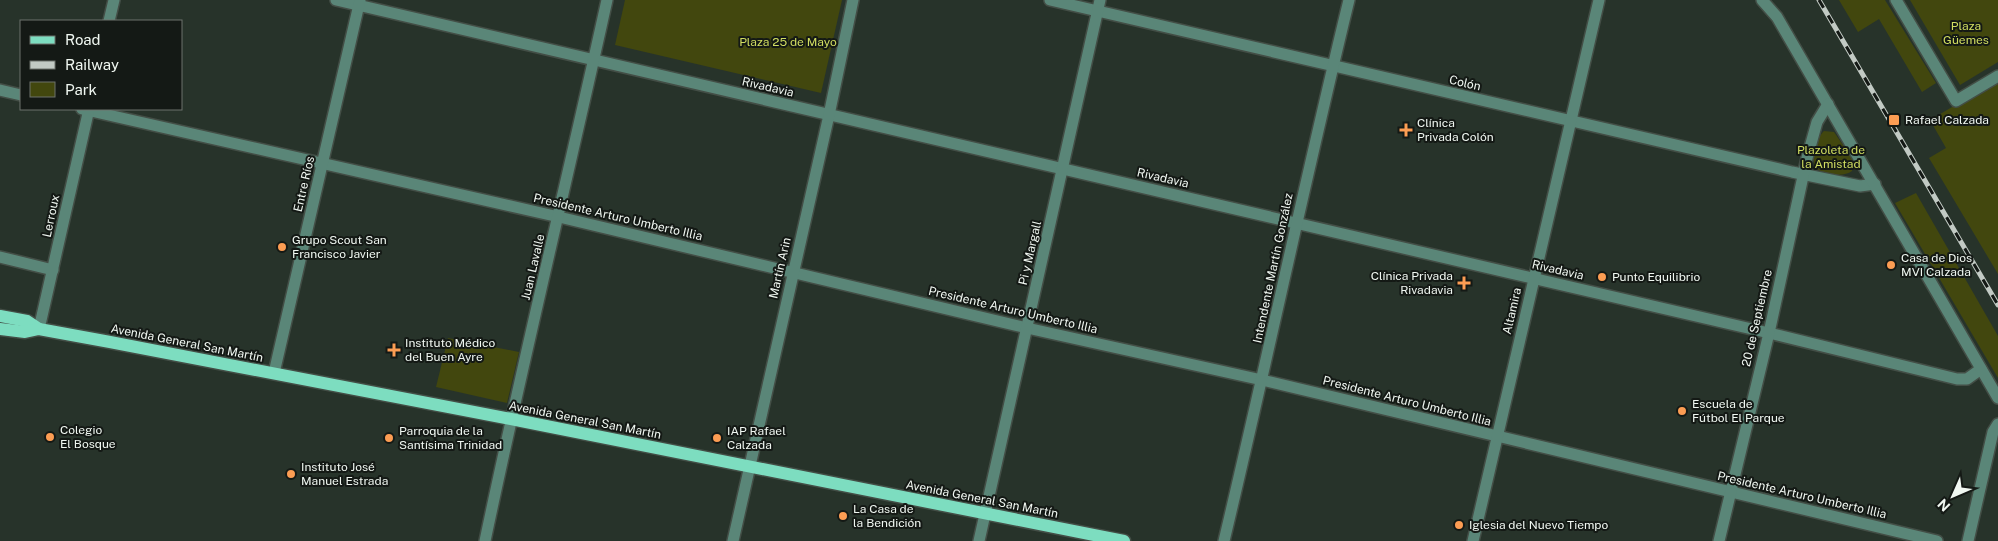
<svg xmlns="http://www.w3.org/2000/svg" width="1998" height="541" viewBox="0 0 1998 541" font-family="'Public Sans',sans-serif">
  <rect width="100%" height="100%" fill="#27332a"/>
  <g fill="#42470e">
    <path d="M625,0H842L821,93L615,45Z"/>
    <path d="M1839,0H1885L1936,83L1922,92L1879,19L1858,32Z"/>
    <path d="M1910,0H1998V62L1960,85Z"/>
    <path d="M1998,80V274L1929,158L1946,148L1930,120Z"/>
    <path d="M1824,131L1834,132L1854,161L1852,171C1843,178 1824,174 1815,168C1811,158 1816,138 1824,131Z"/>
    <path d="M1916,193L1998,336V378L1895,203Z"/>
    <path d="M448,338L519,352L507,403L436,387Z"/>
  </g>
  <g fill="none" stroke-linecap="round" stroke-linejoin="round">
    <g stroke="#434e46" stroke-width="14">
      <g id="minor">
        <path d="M336,0L1769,333L1957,379H1967L1981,369"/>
        <path d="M1050,0L1792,172L1860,186L1875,184"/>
        <path d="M1762,0L1777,17L1998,398"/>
        <path d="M1896,0L1956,101L1998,76"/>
        <path d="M109,21L114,0"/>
        <path d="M0,90L21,95"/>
        <path d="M82,109L559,217L1027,328L1262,380L1937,541"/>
        <path d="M0,257L53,270"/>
        <path d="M39,329L89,109"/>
        <path d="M274,373L360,0"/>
        <path d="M485,541C523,360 567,181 607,0"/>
        <path d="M733,541L829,115L853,0"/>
        <path d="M979,541L1100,0"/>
        <path d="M1224,541C1267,361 1305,180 1349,0"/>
        <path d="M1473,541L1599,0"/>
        <path d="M1719,541L1769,333L1807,158L1817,122L1828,104"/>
        <path d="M1968,541L1993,432L1998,424"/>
      </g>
    </g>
    <g stroke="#434e46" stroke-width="15">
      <g id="major">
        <path d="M0,316L27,321L39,329"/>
        <path d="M0,329L25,332L39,329L110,342L511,419L1124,541"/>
      </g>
    </g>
    <use href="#minor" stroke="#5a8678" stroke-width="11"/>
    <use href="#major" stroke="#7dddc0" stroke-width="12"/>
    <g stroke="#c2cac4" stroke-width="5">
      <path id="rail" d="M1819,0L1998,305"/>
    </g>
    <use href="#rail" stroke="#141915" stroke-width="3" stroke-dasharray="9" stroke-linecap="butt"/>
  </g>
  <g fill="#fc9d53" stroke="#141915" stroke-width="2">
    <rect x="1888" y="114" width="12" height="12" rx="2.5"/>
    <path d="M1403.5 122.5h5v5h5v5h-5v5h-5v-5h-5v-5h5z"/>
    <circle cx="282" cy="247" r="5"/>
    <circle cx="1891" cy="265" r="5"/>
    <circle cx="1602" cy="277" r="5"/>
    <path d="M1461.5 275.5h5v5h5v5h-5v5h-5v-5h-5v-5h5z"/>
    <path d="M391.5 342.5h5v5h5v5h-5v5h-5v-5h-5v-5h5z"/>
    <circle cx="1682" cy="411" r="5"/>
    <circle cx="50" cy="437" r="5"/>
    <circle cx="389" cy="438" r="5"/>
    <circle cx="717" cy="438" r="5"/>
    <circle cx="291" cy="474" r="5"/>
    <circle cx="843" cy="516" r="5"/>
    <circle cx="1459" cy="525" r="5"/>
  </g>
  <g text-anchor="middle" stroke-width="4" stroke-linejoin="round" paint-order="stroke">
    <g font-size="12" fill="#d1de61" stroke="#141915">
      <text x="1966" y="30">Plaza<tspan x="1966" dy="14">Güemes</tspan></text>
      <text x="788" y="46">Plaza 25 de Mayo</text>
      <text x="1831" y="154">Plazoleta de<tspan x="1831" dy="14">la Amistad</tspan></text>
    </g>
    <g font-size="12" fill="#f0f7f1" stroke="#141915">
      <text transform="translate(1465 83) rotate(13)" y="4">Colón</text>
      <text transform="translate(768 87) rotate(13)" y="4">Rivadavia</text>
      <text transform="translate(1163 178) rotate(13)" y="4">Rivadavia</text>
      <text transform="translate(304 184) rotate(-77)" y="4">Entre Ríos</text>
      <text transform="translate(51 216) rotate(-78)" y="4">Lerroux</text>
      <text transform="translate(618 217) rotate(13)" y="4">Presidente Arturo Umberto Illia</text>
      <text transform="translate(1030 253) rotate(-77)" y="4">Pi y Margall</text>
      <text transform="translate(533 267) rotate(-77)" y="4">Juan Lavalle</text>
      <text transform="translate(780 268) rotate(-77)" y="4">Martín Arin</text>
      <text transform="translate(1273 268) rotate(-78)" y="4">Intendente Martín González</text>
      <text transform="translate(1558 270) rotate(13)" y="4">Rivadavia</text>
      <text transform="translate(1013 310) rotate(13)" y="4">Presidente Arturo Umberto Illia</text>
      <text transform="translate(1512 311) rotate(-77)" y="4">Altamira</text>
      <text transform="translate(1757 318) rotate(-77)" y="4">20 de Septiembre</text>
      <text transform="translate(187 343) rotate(11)" y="4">Avenida General San Martín</text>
      <text transform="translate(1407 401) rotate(14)" y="4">Presidente Arturo Umberto Illia</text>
      <text transform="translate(585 420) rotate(11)" y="4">Avenida General San Martín</text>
      <text transform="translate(1802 495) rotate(13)" y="4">Presidente Arturo Umberto Illia</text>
      <text transform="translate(982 499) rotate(11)" y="4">Avenida General San Martín</text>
    </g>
    <g font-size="12" fill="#f0f7f1" stroke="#141915" text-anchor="start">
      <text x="1905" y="124">Rafael Calzada</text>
      <text x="1417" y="127">Clínica<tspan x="1417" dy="14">Privada Colón</tspan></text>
      <text x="292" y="244">Grupo Scout San<tspan x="292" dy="14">Francisco Javier</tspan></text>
      <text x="1901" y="262">Casa de Dios<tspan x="1901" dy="14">MVI Calzada</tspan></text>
      <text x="1453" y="280" text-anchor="end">Clínica Privada<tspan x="1453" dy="14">Rivadavia</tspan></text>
      <text x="1612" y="281">Punto Equilibrio</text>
      <text x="405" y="347">Instituto Médico<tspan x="405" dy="14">del Buen Ayre</tspan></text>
      <text x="1692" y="408">Escuela de<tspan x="1692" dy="14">Fútbol El Parque</tspan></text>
      <text x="60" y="434">Colegio<tspan x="60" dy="14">El Bosque</tspan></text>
      <text x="399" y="435">Parroquia de la<tspan x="399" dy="14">Santísima Trinidad</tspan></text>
      <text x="727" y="435">IAP Rafael<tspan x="727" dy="14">Calzada</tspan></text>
      <text x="301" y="471">Instituto José<tspan x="301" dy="14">Manuel Estrada</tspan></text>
      <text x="853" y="513">La Casa de<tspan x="853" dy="14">la Bendición</tspan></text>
      <text x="1469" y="529">Iglesia del Nuevo Tiempo</text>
    </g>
  </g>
  <rect x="20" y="20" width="162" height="90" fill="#141915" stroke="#6c726d"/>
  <rect x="30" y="36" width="25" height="8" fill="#7dddc0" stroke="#6c726d"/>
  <text x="65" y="45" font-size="15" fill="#f0f7f1">Road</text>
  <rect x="30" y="61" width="25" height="8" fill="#c2cac4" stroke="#6c726d"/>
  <text x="65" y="70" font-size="15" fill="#f0f7f1">Railway</text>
  <rect x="30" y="82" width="25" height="15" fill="#42470e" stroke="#6c726d"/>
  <text x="65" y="95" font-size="15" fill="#f0f7f1">Park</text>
  <g transform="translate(1953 496) rotate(225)" stroke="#141915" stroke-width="4" paint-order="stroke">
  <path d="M0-4L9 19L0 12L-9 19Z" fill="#f0f7f1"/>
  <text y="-8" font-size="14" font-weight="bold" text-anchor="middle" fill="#f0f7f1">N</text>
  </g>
</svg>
